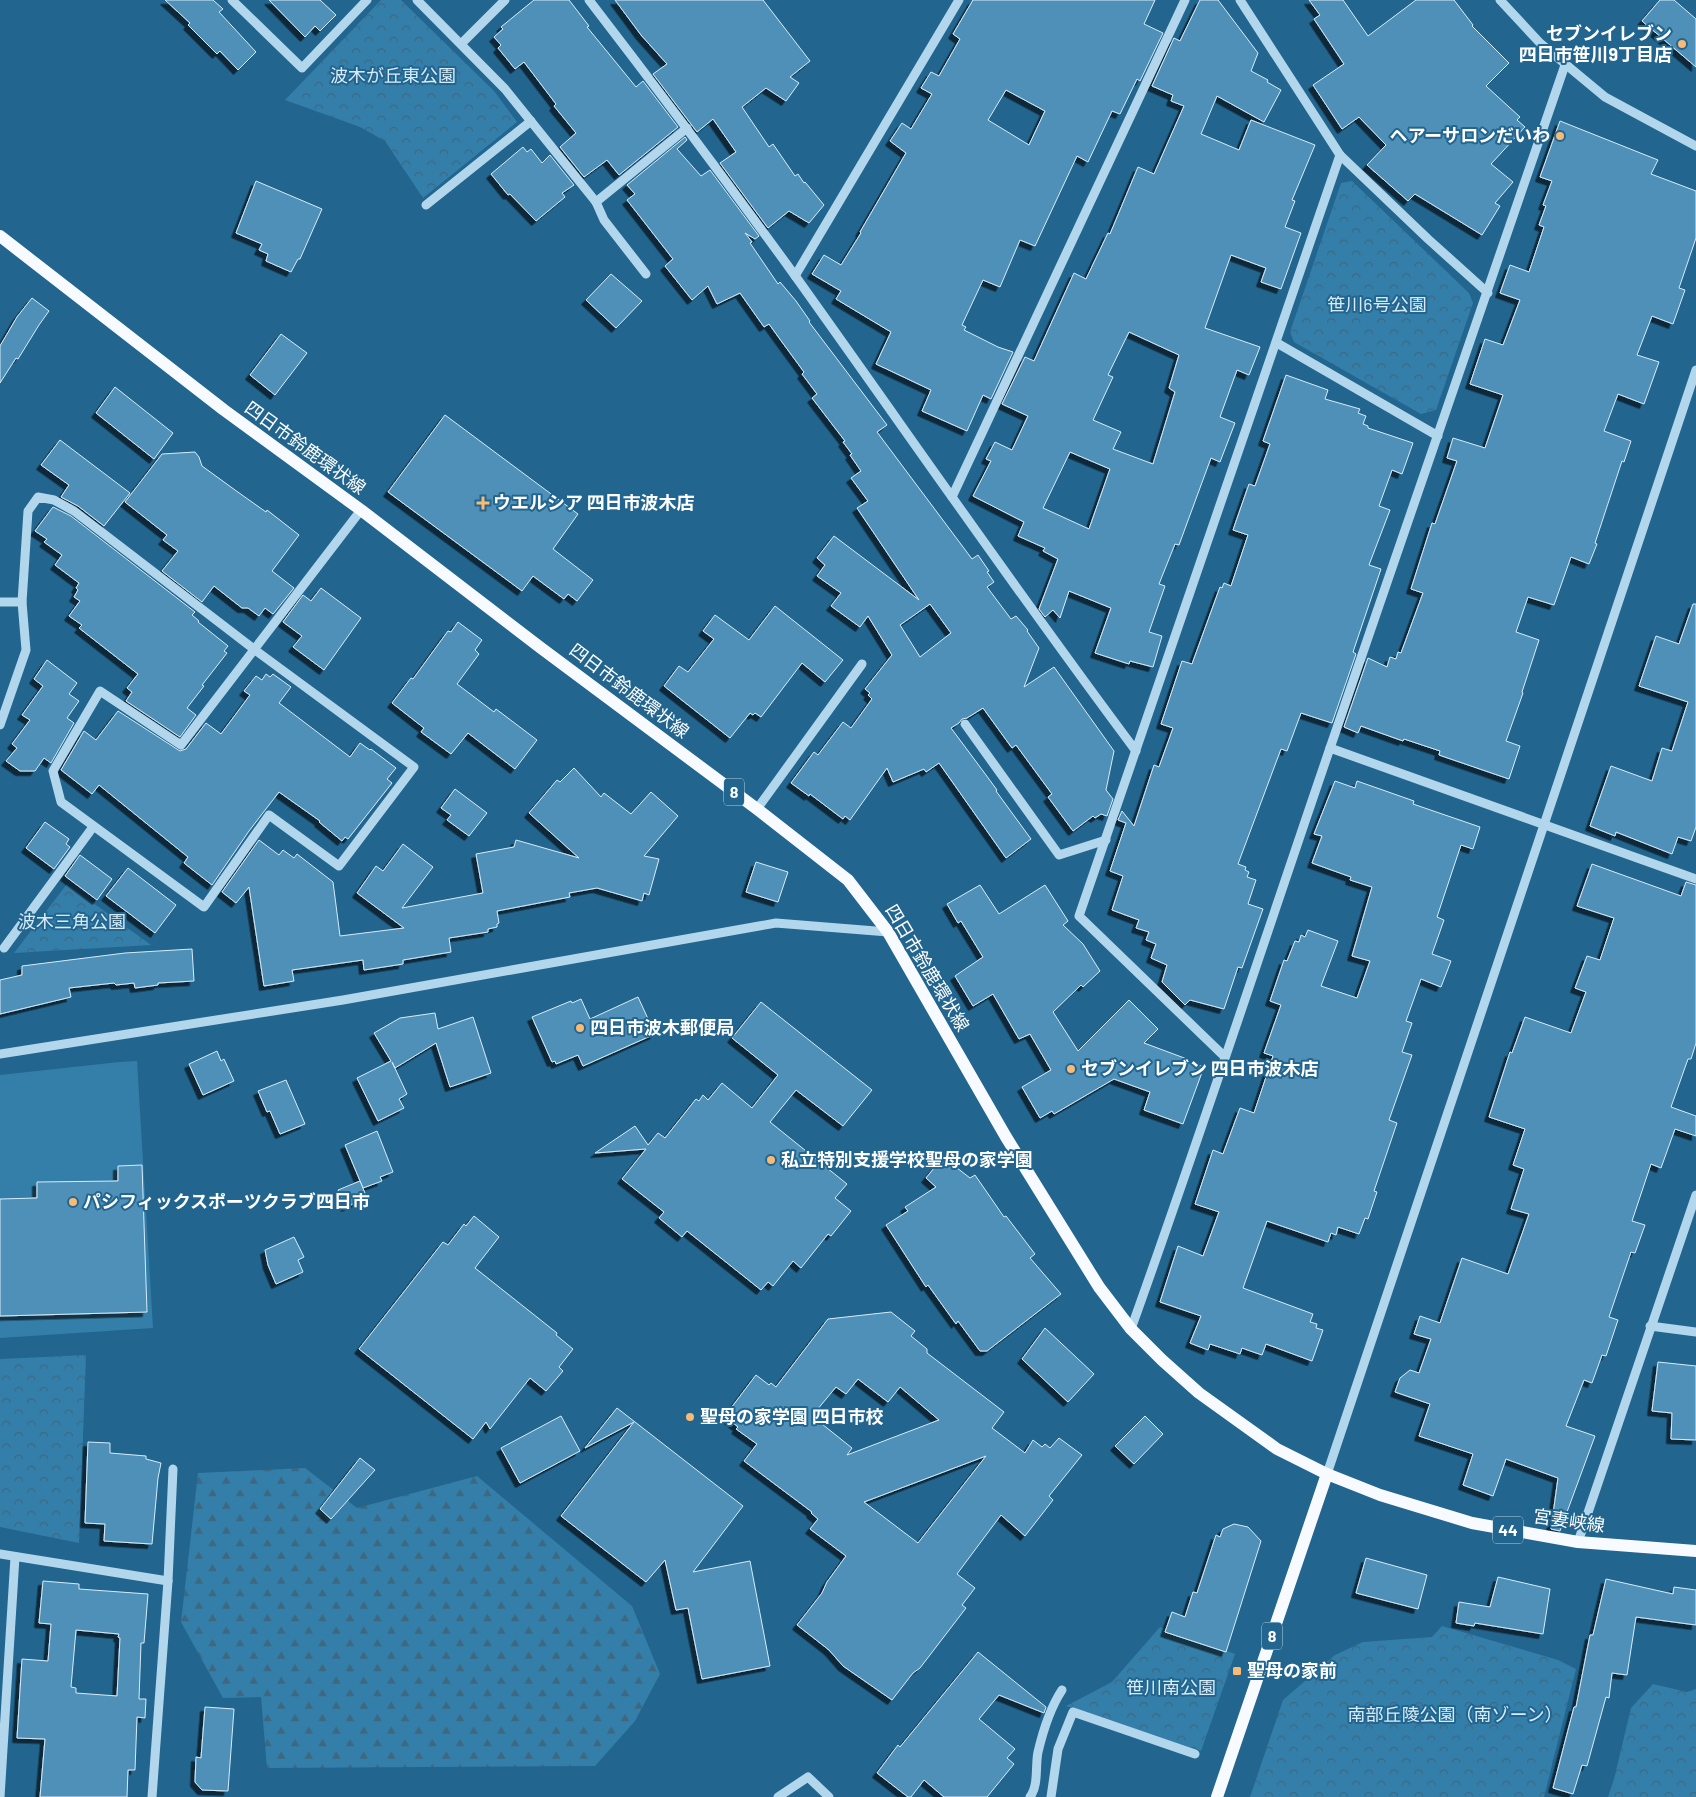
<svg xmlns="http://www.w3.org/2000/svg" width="1696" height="1797" viewBox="0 0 1696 1797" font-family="Barlow,'Noto Sans JP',sans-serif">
  <defs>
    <pattern id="forest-firs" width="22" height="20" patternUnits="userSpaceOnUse" patternTransform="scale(1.25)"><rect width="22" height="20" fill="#337faa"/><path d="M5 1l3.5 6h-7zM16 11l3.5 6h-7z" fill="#3e6880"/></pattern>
    <pattern id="park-crowns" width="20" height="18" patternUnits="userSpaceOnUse" patternTransform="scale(1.25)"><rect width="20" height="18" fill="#337faa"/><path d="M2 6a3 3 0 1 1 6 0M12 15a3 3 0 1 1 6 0" fill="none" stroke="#3e6880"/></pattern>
    <filter id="shadow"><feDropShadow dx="-4.5" dy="4.5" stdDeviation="0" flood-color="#0009"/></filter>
  </defs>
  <rect width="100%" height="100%" fill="#22658f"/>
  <path fill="#337faa" d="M137,1061L153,1328L0,1338V1075L119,1062Z"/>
  <path fill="url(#forest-firs)" d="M305,1468L357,1508L477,1476L632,1606L660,1674L635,1721L595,1766L267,1768L261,1697L223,1698L181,1622L198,1473Z"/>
  <g fill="url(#park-crowns)">
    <path d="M381,0H401L494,91L517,122L423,198L385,141L360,127L285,100Z"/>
    <path d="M1352,181L1469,293L1473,303L1436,410L1421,414L1294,342L1290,332L1341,183Z"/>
    <path d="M67,884L151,945L14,953Z"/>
    <path d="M86,1355L79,1543L0,1527V1359Z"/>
    <path d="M1442,1626L1558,1660L1576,1669L1544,1797H1250L1283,1700L1335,1655L1363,1642L1432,1637Z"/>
    <path d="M1160,1627L1235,1654L1201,1751L1066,1706L1112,1682Z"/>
    <path d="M1653,1684L1687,1692L1696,1689V1797H1608L1614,1779L1631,1708Z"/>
  </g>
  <g fill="#4f90b8" stroke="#d7ecf9" fill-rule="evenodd" filter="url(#shadow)">
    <path d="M165,0H213L223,9L219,12L256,52L238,70L220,51L217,54L188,25L190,23Z"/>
    <path d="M269,0H320L336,15L320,31L315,26L305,37Z"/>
    <path d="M534,0H569L589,26L587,27L636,87L643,81L678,127L619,175L607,160L584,177L560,147L576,133L554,106L556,104L524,62L515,69L498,48L501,45L494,37L503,29L501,27Z"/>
    <path d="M615,0H763L810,61L790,77L799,83L786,101L766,88L742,107L769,147L773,144L795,176L798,174L804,183L805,182L824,205L809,223L789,211L768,228L720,163L736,152L713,119L697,132L653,74L667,64L641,35Z"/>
    <path d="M973,0H1155L1144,24L1163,33L1140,81L1137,79L1120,114L1112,111L1088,162L1077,156L1035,246L1020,240L1000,287L983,280L962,325L966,327L964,330L998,347L1013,352L991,399L983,395L967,431L922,411L931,390L876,364L891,332L836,299L841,291L812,274L824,255L841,265L861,233L860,232L906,153L890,141L902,123L911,129L932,94L921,88L931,72L939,76L960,39L953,34ZM1006,90L1045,111L1029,145L988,120Z"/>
    <path d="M1200,0H1218L1258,53L1251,71L1268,80L1267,82L1281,90L1264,122L1217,96L1201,134L1239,150L1251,120L1315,145L1292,200L1295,201L1285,227L1301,233L1281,289L1261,282L1266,268L1231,255L1205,328L1260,347L1249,375L1237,370L1220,417L1235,423L1220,462L1211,458L1179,545L1175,544L1159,584L1165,586L1149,632L1162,636L1153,667L1130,661L1129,664L1095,653L1111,608L1069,591L1060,618L1053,610L1045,617L1039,609L1058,559L1043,551L1045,548L1018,536L1024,522L973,496L991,461L986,459L995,442L1012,450L1028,416L1002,404L1025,357L1034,361L1074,273L1086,279L1108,233L1110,234L1138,167L1154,174L1184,106L1171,101L1173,95L1152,86L1174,38L1180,41ZM1129,332L1179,355L1169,388L1175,392L1153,464L1113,449L1121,432L1093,420L1113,377L1108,375ZM1070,452L1110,469L1089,529L1043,508Z"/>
    <path d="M1309,0H1343L1368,36L1416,0H1454L1473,25L1472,26L1509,63L1486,86L1520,117L1517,120L1525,127L1491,164L1513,182L1495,203L1500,206L1482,235L1415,194L1408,201L1367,165L1386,145L1359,117L1342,129L1313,85L1344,64L1314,19L1320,15Z"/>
    <path d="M1660,0H1674L1696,19V67L1642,21Z"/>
    <path d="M1560,121L1658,160L1651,174L1696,191V238L1679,288L1685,290L1673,324L1652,316L1637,355L1659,362L1644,404L1618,394L1604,431L1631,441L1624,462L1622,461L1595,543L1597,544L1589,564L1571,557L1554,605L1528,597L1516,632L1539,640L1522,692L1523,693L1506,741L1520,746L1509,779L1439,755L1440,751L1404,739L1403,741L1361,726L1358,733L1344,727L1368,658L1387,667L1390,657L1396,659L1398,652L1401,653L1423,593L1411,589L1432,523L1435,524L1457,461L1447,458L1453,438L1485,448L1503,395L1470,384L1485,339L1503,345L1520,300L1500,293L1510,265L1529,272L1544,227L1539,225L1546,206L1543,205L1552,181L1540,177Z"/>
    <path d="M685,137L687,140L677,149L701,176L710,170L759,236L755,239L745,233L752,242L750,243L778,284L780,282L796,301L810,321L809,322L887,425L877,432L972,559L978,555L989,571L987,572L994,582L987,587L1011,619L1016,616L1028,630L1027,631L1039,648L1024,687L1054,667L1114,751L1106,790L1113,799L1107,816L1101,814L1095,818L1093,816L1073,831L1048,797L1052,794L1016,745L1012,748L983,708L967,718L962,719L959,723L951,728L986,775L997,790L996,791L1031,839L1006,858L939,763L926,772L924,769L893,782L887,768L850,820L845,816L843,819L810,794L809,796L791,783L814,752L818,755L843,722L851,728L872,699L868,695L870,693L865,689L892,655L868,616L860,627L831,606L841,593L817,576L825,565L817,558L834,536L919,600L857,508L868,501L851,478L861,471L850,455L852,454L843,442L845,441L812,398L817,394L802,374L804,372L782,342L769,324L764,327L740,293L717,304L708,286L692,300L665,266L673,259L627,200L635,194L627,185ZM930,604L951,633L920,657L900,625Z"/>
    <path d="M523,147L527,152L531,149L542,163L550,155L574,185L562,193L565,197L536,221L510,194L508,195L491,174Z"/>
    <path d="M256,181L322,209L300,259H298L291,272L266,261L268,254L259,250L262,244L236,233Z"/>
    <path d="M611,274L642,301L616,328L586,300Z"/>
    <path d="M32,298L49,311L39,325L18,359L16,358L0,383V346L17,317Z"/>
    <path d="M281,334L307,353L275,395L250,375Z"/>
    <path d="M1286,375L1328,390L1325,399L1360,409L1358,413L1366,416L1363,424L1368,426V428L1413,443L1402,474L1392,470L1379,506L1390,510L1369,565L1381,569L1353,652L1356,654L1332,723L1301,713L1287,751L1281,749L1238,864L1246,867L1245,870L1249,872L1247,877L1256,880L1248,904L1263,909L1242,968L1238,967L1224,1009L1190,1000L1185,1005L1162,982L1167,965L1151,958L1156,944L1146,940L1149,932L1136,928L1139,920L1112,910L1123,876L1110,871L1126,823L1118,820L1122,811L1134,826L1154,765L1159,767L1173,728L1161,724L1182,661L1192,664L1220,587L1222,588L1224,583L1231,586L1248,535L1233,530L1249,484L1255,486L1270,444L1263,441Z"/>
    <path d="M115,387L173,433L154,459L96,413Z"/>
    <path d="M445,415L578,514L553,549L593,580L577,601L568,594L564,599L533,576L522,591L388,492Z"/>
    <path d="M60,440L130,493L104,526L78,506L61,497L69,485L41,465Z"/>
    <path d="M195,452L199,457L202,466L235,490L266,512L267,510L299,535L272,571L294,588L273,614L265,608L259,616L248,608H242L214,586L202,602L162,571L178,551L163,540L167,535L125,502L162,454Z"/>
    <path d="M53,507L71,516L195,612L192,615L199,621L198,622L228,646L224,651L227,653L202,685L204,686L187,708L196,715L180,737L126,701L132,692L127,688L138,674L79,628L82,625L69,616L80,601L74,597L78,590L76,588L79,583L55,565L62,555L44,542L47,539L35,531Z"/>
    <path d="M321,588L361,618L324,670L293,647L302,636L283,622L303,595L311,601Z"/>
    <path d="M1693,604H1696V827L1691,841L1678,837L1672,854L1616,832L1615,836L1590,826L1611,766L1652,781L1662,748L1672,751L1688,702L1639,686L1656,636L1679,644Z"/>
    <path d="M775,606L843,660L825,682L802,663L761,717L755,713L753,715L750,713L730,738L664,686L679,666L688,672L714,639L703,631L715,615L749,640Z"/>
    <path d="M458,622L482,640L475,650L479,654L457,684L494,712L496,709L537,740L515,769L468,733L451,754L421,732L424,728L392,703L411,678L413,679L448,631L451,632Z"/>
    <path d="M47,660L77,683L69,694L79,701L67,718L74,723L51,763L44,758L35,771H20L6,761L17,748L12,744L30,720L22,715L43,686L34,679Z"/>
    <path d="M266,674L270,677L273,674L291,687L279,703L350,757L360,743L370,750L371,749L396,768L387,779L392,783L348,839L345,837L342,841L319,822L320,821L279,792L249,831L212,885L184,863L188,857L99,785L92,794L61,770L84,731L96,740L118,711L180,751L186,749L206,723L221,734L250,695L244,691L256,676L262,680Z"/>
    <path d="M574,768L601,797L604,793L631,814L651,792L678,816L644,856L659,859L649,895L644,893L642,901L597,888L569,893L570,897L497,911L499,923L497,924V927L488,929V932L449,938L451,952L403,960V964L364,970L363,960L292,970L294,981L264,986L249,887L236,903L222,892L259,840L279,855L283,850L294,858L297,854L333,882L340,936L404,928L357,893L376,866L383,871L403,844L433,867L402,908L483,893L476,854L514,847L516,840L579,858L529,813L557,780L560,782Z"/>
    <path d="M1335,781L1355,788L1357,781L1414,801L1413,804L1480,827L1473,849L1461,845L1437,917L1444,920L1432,954L1451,961L1441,987L1421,979L1406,1021L1412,1023L1402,1052L1412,1055L1389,1120L1397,1123L1374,1191L1377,1192L1368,1219L1365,1218L1359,1234L1338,1227L1336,1235L1331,1233L1328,1242L1267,1221L1243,1288L1313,1314L1310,1322L1317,1324L1316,1328L1323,1330L1312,1361L1266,1344L1262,1355L1242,1348L1240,1354L1210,1344L1208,1350L1190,1343L1201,1316L1160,1302L1178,1246L1203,1256L1219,1212L1195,1204L1213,1150L1223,1154L1240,1108L1254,1113L1273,1056L1264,1053L1281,1005L1270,1001L1284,960L1287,961L1295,941L1299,942L1301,935L1305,937L1308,930L1338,941L1321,986L1357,998L1370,961L1352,956L1372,887L1350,880L1351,877L1312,863L1322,836L1314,834Z"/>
    <path d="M455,789L487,813L469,836L447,820L451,815L441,808Z"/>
    <path d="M45,822L69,839L66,844L70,847L54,869L26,848Z"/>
    <path d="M80,855L112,879L97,900L65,876Z"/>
    <path d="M756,862L788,872L778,902L746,892Z"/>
    <path d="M1592,864L1681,896L1686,882L1696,885V1043L1691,1059H1688L1671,1107L1696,1116V1136L1675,1129L1661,1168L1651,1164L1632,1221L1645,1225L1635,1253L1631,1252L1609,1317L1618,1320L1606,1356L1602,1355L1592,1383L1584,1380L1566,1426L1595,1436L1560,1531L1551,1529L1558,1478L1506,1459L1493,1496L1463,1485L1473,1454L1419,1436L1430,1404L1395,1392L1400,1378L1410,1370L1419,1373L1431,1339L1414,1334L1420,1316L1440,1323L1462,1258L1508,1274L1529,1214L1511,1209L1524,1169L1513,1165L1525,1129L1489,1117L1510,1052L1512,1053L1525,1017L1571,1033L1586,992L1575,988L1587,956L1600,960L1614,918L1577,906Z"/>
    <path d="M128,868L176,905L155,933L106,896Z"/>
    <path d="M980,885L999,914L1045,885L1068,921L1063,925L1083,944L1100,971L1083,987L1081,985L1053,1012L1078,1051L1129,1000L1158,1029L1144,1043L1187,1059L1186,1061L1204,1067L1183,1124L1144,1110L1150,1092L1114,1079L1054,1114L1052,1111L1040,1118L1022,1087L1051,1070L1030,1034L1019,1039L993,994L973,1006L955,976L983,957L961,921L958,923L947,904Z"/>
    <path d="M192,949L194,981L158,983V985L135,988L134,983L116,985L114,983L69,988L71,997L0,1014V980L22,975V966L125,953Z"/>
    <path d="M638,997L655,1034L583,1066L578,1055L556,1064L555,1061L552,1062L532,1017L571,1001L572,1003L581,999L590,1019Z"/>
    <path d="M761,1002L872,1090L843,1126L796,1090L770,1122L847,1184L835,1198L851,1211L831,1236L828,1234L801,1268L793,1261L773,1286L768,1282L761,1290L687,1231L682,1237L659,1218L664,1212L622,1179L646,1149L595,1153L635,1126L648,1145L658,1133L665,1138L696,1099L699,1101L703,1095L708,1100L722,1083L752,1108L778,1075L732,1038Z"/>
    <path d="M435,1013L438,1029L473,1017L491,1073L450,1087L436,1043L395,1068L392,1062L407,1094L399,1099L404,1108L378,1121L357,1078L391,1061L374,1033L400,1018Z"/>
    <path d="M217,1051L221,1061L224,1059L234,1081L203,1095L189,1064Z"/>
    <path d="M286,1080L305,1124L280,1134L270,1111L267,1112L258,1091Z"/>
    <path d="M377,1131L393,1172L380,1177L382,1181L363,1188L345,1145Z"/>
    <path d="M943,1157L970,1178L975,1175L1004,1217L1006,1216L1035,1254L1030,1258L1061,1294L987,1351H980L958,1321L956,1324L928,1285L926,1287L886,1225L908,1211L905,1207L936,1187L926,1178Z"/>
    <path d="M142,1165L147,1312L0,1316V1199L37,1198V1182L118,1181V1166Z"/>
    <path d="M360,1181L367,1198L346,1207L338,1190Z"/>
    <path d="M474,1216L499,1237L475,1268L557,1333L556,1335L573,1349L559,1367L563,1371L546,1391L530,1378L490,1429L486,1422L473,1439L359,1349L443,1242L448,1245L464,1224L466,1226Z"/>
    <path d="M294,1237L304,1257L298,1260L303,1272L276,1284L268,1265L265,1250Z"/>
    <path d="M891,1312L915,1331L911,1336L927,1349V1353L1004,1412L992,1428L1025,1453L1033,1440L1042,1447L1045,1444L1050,1448L1059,1438L1082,1455L1049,1496L1053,1500L1025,1536L1001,1515L957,1574L975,1588L962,1605L966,1608L920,1668L913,1673L892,1700L843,1666L829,1650L797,1625L822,1593L827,1582L846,1556L810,1529L818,1519L811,1513L812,1512L744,1461L757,1444L736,1429L738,1427L725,1416L756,1375L769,1385L771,1383L776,1387L828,1319ZM858,1379L888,1402L900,1387L939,1420L847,1455L852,1448L812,1416L836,1387L846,1394ZM986,1456L918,1543L864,1502Z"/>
    <path d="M1045,1328L1094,1374L1068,1402L1022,1359Z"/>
    <path d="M1658,1362L1696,1366V1440L1671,1439L1672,1413L1652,1411Z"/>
    <path d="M617,1408L743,1506L693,1572L750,1561L770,1666L702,1679L688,1608L676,1610L665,1560L646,1582L561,1516L634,1422L585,1448Z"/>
    <path d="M561,1416L580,1451L520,1483L501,1448Z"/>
    <path d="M1145,1416L1163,1434L1134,1464L1115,1446Z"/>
    <path d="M88,1442L110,1443V1453L146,1456V1459L161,1463L158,1478L152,1544L104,1541L105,1524L85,1523Z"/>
    <path d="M360,1458L375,1470L331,1519L320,1509Z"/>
    <path d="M1234,1524L1248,1527L1261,1541L1226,1652L1165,1632L1172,1612L1185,1617L1193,1592L1197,1593L1216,1535L1220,1537L1223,1529Z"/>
    <path d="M1366,1558L1427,1575L1418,1609L1356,1593Z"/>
    <path d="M1498,1577L1550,1589L1543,1634L1475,1623L1474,1626L1456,1623L1459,1602L1490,1607Z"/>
    <path d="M1606,1579L1673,1594L1674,1587L1696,1590V1625L1636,1617L1627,1675L1612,1673L1609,1698L1606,1697L1587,1766L1582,1765L1573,1794L1553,1788L1574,1707H1576L1590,1635H1593Z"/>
    <path d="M43,1581L79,1584V1589L148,1594L144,1643H141L139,1699H146L145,1718L137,1717L135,1770H128L127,1797H40L45,1739L17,1738L22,1659L48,1661L51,1624L39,1623ZM76,1630L119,1634L118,1637L120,1638L117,1696L76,1693V1688L71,1687Z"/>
    <path d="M978,1652L1046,1707L1044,1713L999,1695L979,1719L1015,1749L1007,1758L1014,1764L987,1797H944L924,1780L911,1797H908L877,1773L898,1745L900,1747Z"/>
    <path d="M205,1707L234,1709L228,1791L202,1790L195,1782L196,1757L201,1758Z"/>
  </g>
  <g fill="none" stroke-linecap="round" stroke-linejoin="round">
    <g stroke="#b2d7ec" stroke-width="9">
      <path d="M232,0L302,68L367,0"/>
      <path d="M417,0L505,89L596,202L687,128"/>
      <path d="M589,0C659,91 728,183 796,277C909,435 1019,595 1136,751"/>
      <path d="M1240,0L1340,155L1428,239L1488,293"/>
      <path d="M1500,0L1540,43L1605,97L1696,146"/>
      <path d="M461,44L505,0"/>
      <path d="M596,202L604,220L646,274"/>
      <path d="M426,205L531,121"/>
      <path d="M795,276L959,0"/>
      <path d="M1277,343L1438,436"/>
      <path d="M952,497L1185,0"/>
      <path d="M0,602H22"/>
      <path d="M965,724L1059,855L1106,840"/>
      <path d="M0,725L26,650L22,602L28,511L38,497L54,500L74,511L255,650L414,767L339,866L269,815L204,907L61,802L53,771L100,691L181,745L361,510"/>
      <path d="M1330,748L1696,879"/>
      <path d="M757,809L862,664"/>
      <path d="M4,948L93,827"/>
      <path d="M0,1054L343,1000L776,923L888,932"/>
      <path d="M1225,1057L1079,916L1340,155"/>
      <path d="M1650,1326L1696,1332"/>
      <path d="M1131,1329C1200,1137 1263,944 1329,751C1408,522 1488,294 1565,65"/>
      <path d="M1327,1474L1696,370"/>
      <path d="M1578,1542L1696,1195"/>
      <path d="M0,1554L168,1581"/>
      <path d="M0,1797L15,1557"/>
      <path d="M152,1797L168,1581L173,1469"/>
      <path d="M778,1797L808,1777L829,1797"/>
      <path d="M1030,1797C1039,1785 1035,1766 1038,1752C1043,1731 1050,1708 1062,1690"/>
      <path d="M1051,1797L1058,1749L1073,1712L1195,1754"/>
    </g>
    <g stroke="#f7fbff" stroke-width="12">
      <path d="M0,236L224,410L361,510L541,648L757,809L848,880L888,932L1006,1137L1099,1287L1131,1329L1162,1360L1199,1393L1277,1449L1327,1474L1380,1495L1472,1523L1578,1542L1696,1551"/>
      <path d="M1217,1797L1327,1474"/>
    </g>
  </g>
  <g fill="#f8ba74" stroke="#22658f" stroke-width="2">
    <circle cx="1682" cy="44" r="5"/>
    <circle cx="1560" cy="136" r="5"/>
    <path d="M480.5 495.5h5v5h5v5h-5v5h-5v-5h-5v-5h5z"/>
    <circle cx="580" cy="1028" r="5"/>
    <circle cx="1071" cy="1069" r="5"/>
    <circle cx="771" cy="1160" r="5"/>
    <circle cx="73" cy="1202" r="5"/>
    <circle cx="690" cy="1417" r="5"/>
    <rect x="1232" y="1666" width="10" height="10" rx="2.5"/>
  </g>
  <g text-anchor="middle" stroke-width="4" stroke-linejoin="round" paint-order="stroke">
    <g fill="#22658f" stroke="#bdd1dd" stroke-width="1">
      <rect x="724" y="778.5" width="20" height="27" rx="4"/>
      <rect x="1493" y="1516.5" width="30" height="27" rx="4"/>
      <rect x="1262" y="1622.5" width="20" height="27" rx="4"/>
    </g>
    <g font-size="16" font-weight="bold" fill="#fff">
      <text x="734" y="798">8</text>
      <text x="1508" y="1536">44</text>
      <text x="1272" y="1642">8</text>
    </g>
    <g font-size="18" font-weight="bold" fill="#fff" stroke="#22658f" text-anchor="start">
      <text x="1672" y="40" text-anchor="end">セブンイレブン<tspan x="1672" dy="21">四日市笹川9丁目店</tspan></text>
      <text x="1550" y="142" text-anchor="end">ヘアーサロンだいわ</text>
      <text x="493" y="509">ウエルシア 四日市波木店</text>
      <text x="590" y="1034">四日市波木郵便局</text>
      <text x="1081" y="1075">セブンイレブン 四日市波木店</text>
      <text x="781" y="1166">私立特別支援学校聖母の家学園</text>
      <text x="83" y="1208">パシフィックスポーツクラブ四日市</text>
      <text x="700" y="1423">聖母の家学園 四日市校</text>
      <text x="1247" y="1677">聖母の家前</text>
    </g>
    <g font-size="18" fill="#d7ecf9" stroke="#22658f">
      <text x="393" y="82">波木が丘東公園</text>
      <text x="1377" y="311">笹川6号公園</text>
      <text x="72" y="928">波木三角公園</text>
      <text x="1171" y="1694">笹川南公園</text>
      <text x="1455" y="1721">南部丘陵公園（南ゾーン）</text>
    </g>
    <g font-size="18" fill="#fff" stroke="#22658f">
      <text transform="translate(305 448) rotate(36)" y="6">四日市鈴鹿環状線</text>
      <text transform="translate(629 691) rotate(37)" y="6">四日市鈴鹿環状線</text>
      <text transform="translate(927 968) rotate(59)" y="6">四日市鈴鹿環状線</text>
      <text transform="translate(1569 1521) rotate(8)" y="6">宮妻峡線</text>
    </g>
  </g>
</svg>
